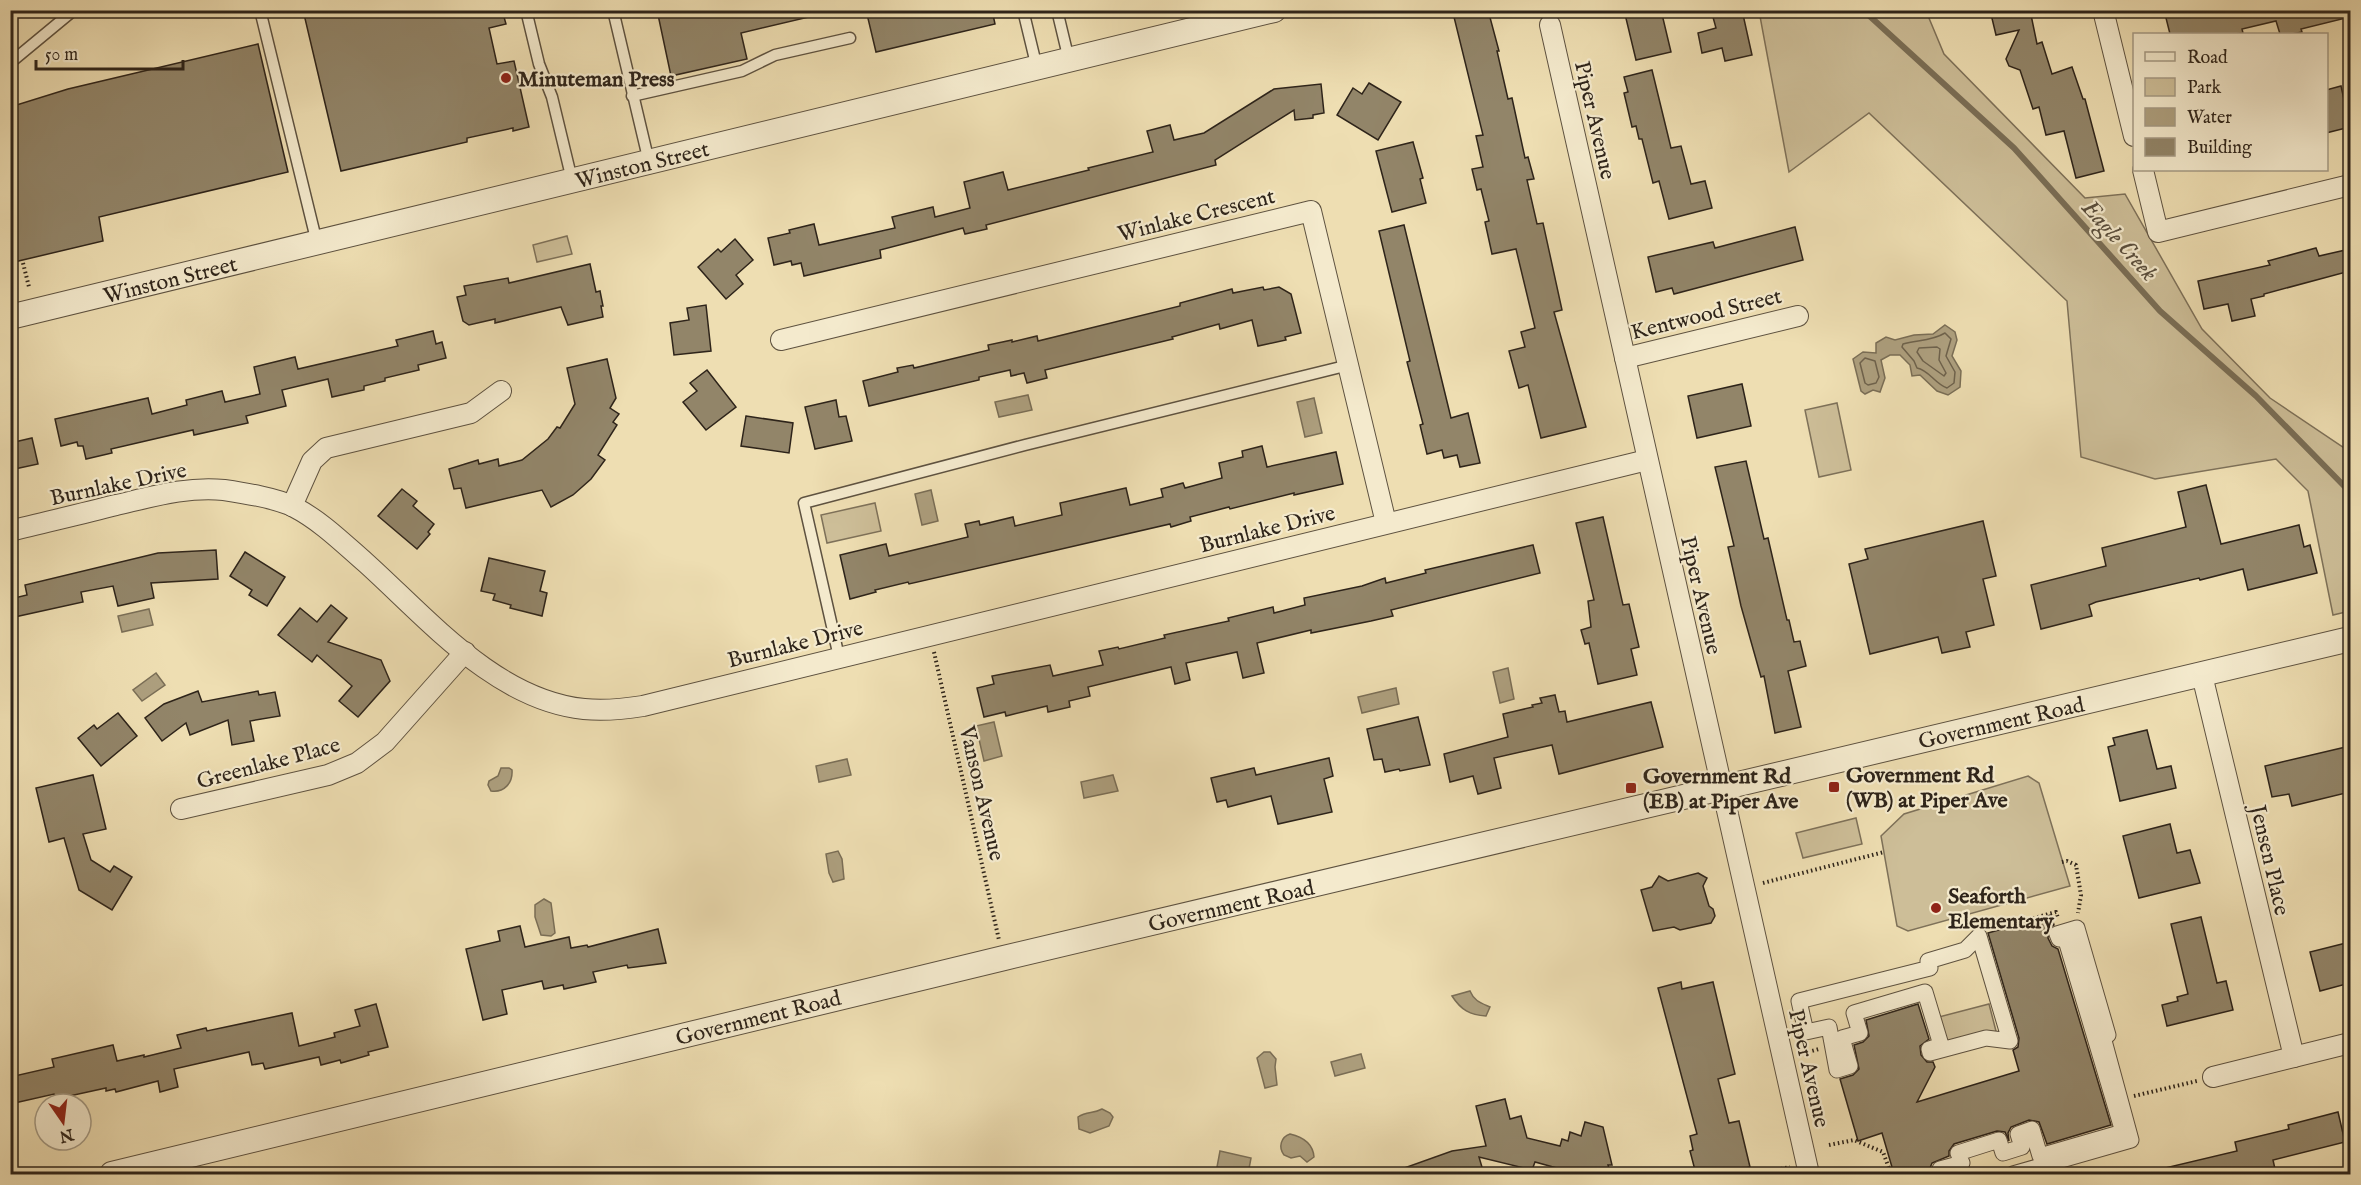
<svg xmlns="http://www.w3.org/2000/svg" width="2361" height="1185" viewBox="0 0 2361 1185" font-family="'IM FELL English',serif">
  <rect width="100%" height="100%" fill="#eedeb2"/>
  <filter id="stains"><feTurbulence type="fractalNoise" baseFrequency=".00333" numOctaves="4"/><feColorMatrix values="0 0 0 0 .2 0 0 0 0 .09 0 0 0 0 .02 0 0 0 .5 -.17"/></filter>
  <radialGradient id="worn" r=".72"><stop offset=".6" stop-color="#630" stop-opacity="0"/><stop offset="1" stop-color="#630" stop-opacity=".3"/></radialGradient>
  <g fill="#cdbe98" stroke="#7e7159" stroke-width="1.5">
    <path d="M1759,11H1926L1944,54L2085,198L2125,194L2202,329L2270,398L2350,452V611L2333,615L2308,491L2276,459L2155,479L2081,457L2067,301L1869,113L1789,172Z"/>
    <path d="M567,236L572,254L537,262L533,245Z"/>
    <path d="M1837,403L1851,470L1819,477L1805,410Z"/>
    <path d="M875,503L881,531L827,543L821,515Z"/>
    <path d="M2028,776L2039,783L2070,886L1908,931L1897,926L1881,836L1904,814Z"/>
    <path d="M1856,818L1862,844L1803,858L1796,833Z"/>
    <path d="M1989,1004L1997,1035L1943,1049L1935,1018Z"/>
  </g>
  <g fill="#ad9f7e" stroke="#7a6e56" stroke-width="1.5">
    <path d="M1945,325L1955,332L1957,340L1952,356L1961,371L1960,387L1948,395L1937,391L1920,375L1912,376L1910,365L1900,355H1890L1881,360L1885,378L1880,392L1873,390L1865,394L1861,391L1853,359L1863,352L1876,353V343L1886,337L1895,340L1914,335L1933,334Z"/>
    <path d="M1028,395L1032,410L999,417L995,402Z"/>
    <path d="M1314,398L1322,433L1305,437L1297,402Z"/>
    <path d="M931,490L938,521L922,525L915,494Z"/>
    <path d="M149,609L153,625L122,632L118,616Z"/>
    <path d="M1508,668L1514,699L1500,703L1493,672Z"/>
    <path d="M156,673L165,685L142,701L133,690Z"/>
    <path d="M1396,688L1399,704L1362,713L1358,697Z"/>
    <path d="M994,722L1002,756L984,761L976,726Z"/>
    <path d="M847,759L851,775L819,782L816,766Z"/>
    <path d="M501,768H509L512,770C513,783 504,793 491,791L488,785L489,781L498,776Z"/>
    <path d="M1113,775L1118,791L1084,798L1081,782Z"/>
    <path d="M838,851L842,859L844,879L833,882L829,873L826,854Z"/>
    <path d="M544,899L551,903L555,933L551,936L541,935L535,917V905Z"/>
    <path d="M1470,991C1474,1001 1481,1003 1490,1007L1486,1016C1470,1015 1461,1010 1452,996Z"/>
    <path d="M1264,1052H1270L1276,1059L1275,1067L1277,1085L1265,1088L1257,1058Z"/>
    <path d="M1361,1054L1365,1068L1335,1076L1331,1062Z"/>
    <path d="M1102,1109L1110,1113L1113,1117L1109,1126L1090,1133L1079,1129L1078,1117C1087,1111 1093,1114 1102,1109Z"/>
    <path d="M1290,1134C1303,1137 1313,1144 1314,1157L1307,1162L1300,1156L1291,1158L1284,1155C1278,1147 1281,1137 1290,1134Z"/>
    <path d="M1220,1151L1251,1158L1248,1174L1217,1167Z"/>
  </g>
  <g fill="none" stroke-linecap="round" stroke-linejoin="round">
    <g stroke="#6e624c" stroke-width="1.5">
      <path d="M1945,333L1951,339L1946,356L1955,372L1954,383L1947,388C1935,384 1929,370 1917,368L1914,361L1902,347L1903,344C1918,340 1932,341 1945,333Z"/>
      <path d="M1937,347L1940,349L1939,360L1946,373L1944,376L1923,361L1917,352L1919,348Z"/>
      <path d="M1865,358L1875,361L1879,377L1876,383L1868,385L1865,383L1860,363Z"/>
    </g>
    <path stroke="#7a6e56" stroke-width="6" d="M1863,10L2014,148L2160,311L2256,396L2350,492"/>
  </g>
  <g fill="#928569" stroke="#2e241a" stroke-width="1.5">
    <path d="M303,10H502L506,24L489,28L497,64L514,61L529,127L513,131V128L467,138V142L341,171Z"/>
    <path d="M657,10H808L809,17L741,33L747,59L671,76Z"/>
    <path d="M866,10H992L995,24L876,52Z"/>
    <path d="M1476,10H1488L1499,51H1497L1508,99L1512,98L1525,158L1528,157L1534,179L1527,180L1537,224L1543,223L1562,310L1554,312L1586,427L1541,438L1528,385L1519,388L1509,351L1525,347L1521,332L1535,328L1516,249L1492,254L1485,222L1489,221L1481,189L1477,190L1472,169L1483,167L1476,136L1483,135L1454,17Z"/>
    <path d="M1624,10H1661L1671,52L1636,60Z"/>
    <path d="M1711,10H1742L1752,55L1725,61L1722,48L1702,53L1698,33L1716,28Z"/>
    <path d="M1990,10H2030L2037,44L2042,42L2052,74L2072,67L2083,99H2085L2104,171L2076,178L2064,131L2046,135L2039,107L2033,109L2020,70L2009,66L2006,59L2019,30L1996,35Z"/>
    <path d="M2164,10H2350V17L2301,29L2302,32L2292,34H2280L2276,21L2242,29L2243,33L2235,34H2170Z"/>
    <path d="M258,44L288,172L99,217L103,241L10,263V107L68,89Z"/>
    <path d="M1652,70L1671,148L1681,146L1691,184L1705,181L1712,208L1669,219L1659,181L1653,183L1642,139H1639L1636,126L1632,127L1624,93L1628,92L1624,77Z"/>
    <path d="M1369,83L1401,102L1378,140L1337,115L1353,88L1362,94Z"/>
    <path d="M1321,84L1324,113L1313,115V118L1295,120L1294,110L1215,160L1216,165L986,225L987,229L965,234L963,228L922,239L880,250L881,258L804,276L801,263L792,265L791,261L774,265L768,238L790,233L789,230L814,224L819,245L895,228L892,217L933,207L935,217L970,208L964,182L1003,172L1008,190L1089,170L1088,168L1153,152L1147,131L1170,125L1174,140L1204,133L1274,89Z"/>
    <path d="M2341,86L2350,127L2326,133V90Z"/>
    <path d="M1413,142L1423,178L1420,179L1426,203L1392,212L1376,151Z"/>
    <path d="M1404,225L1451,418L1468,413L1480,463L1460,467L1457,455L1444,458L1442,450L1427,454L1420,425L1423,424L1407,362L1410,361L1379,231Z"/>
    <path d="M1795,227L1803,260L1674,294L1672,288L1656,292L1648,257L1713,242L1715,248Z"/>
    <path d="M735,239L753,260L736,275L743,284L726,299L698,267L718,249L721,252Z"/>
    <path d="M2316,248L2319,256L2350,249V271L2264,294V296L2251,299L2255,316L2232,321L2228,304L2204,309L2198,281L2270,265L2268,261Z"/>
    <path d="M590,264L596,292L600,291L603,306H601L603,317L568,325L561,307L495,323V319L469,325L463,321L457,297L466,295L464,286L508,278L509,283Z"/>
    <path d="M1263,287L1264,290L1279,287L1291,294L1301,333L1285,337L1286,340L1258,346L1252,320L1220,329L1219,324L1172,337L1173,339L1045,370L1047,378L1027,383L1024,373L1011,376L1010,370L979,377V380L869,406L863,381L898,372L897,368L913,365L914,368L989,350L988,345L1012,340V342L1037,336L1038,341L1180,306V303L1232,289L1233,293Z"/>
    <path d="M706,305L711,351L674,355L670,323L689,320L687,308Z"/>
    <path d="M433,331L436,344L442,342L446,358L418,365L419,370L385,378V381L364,386V390L332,397L328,379L282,390L286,406L246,416L248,423L194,435L193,430L111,449L112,453L86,459L83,446H78L77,442L61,446L55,419L148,398L152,414L187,405L186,400L222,391L225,402L260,394L254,367L295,357L298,369L398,346L396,340Z"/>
    <path d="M607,359L616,398L610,408L619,414L613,422L617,425L598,455L605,460L591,479L573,495L551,507L542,490L466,508L461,488L454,489L449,469L478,460L479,464L498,459L499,466L522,460L548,439L557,427L560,428L575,404L567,368Z"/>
    <path d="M707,370L736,407L706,430L683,402L697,391L690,383Z"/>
    <path d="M1742,384L1751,426L1697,438L1688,396Z"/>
    <path d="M836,400L839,417L846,416L852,441L815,449L805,407Z"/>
    <path d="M746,416L793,423L789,453L741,446Z"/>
    <path d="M32,438L38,464L10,470V443Z"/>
    <path d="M1262,446L1267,467L1336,452L1343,484L1294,495V493L1230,509L1229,507L1190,517L1191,521L1171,527L1170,524L909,584L908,582L875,590L876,592L850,599L840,555L886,544L889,556L968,537L965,524L979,521L980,525L1013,517L1015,526L1062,515L1060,503L1126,488L1130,505L1163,497L1161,489L1183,483L1185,488L1222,478L1219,463L1243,457L1242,451Z"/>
    <path d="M1746,461L1764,539L1768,538L1787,620H1789L1794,642L1800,641L1806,666L1788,671L1801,727L1775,733L1764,676L1761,677L1741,606L1728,547L1734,546L1715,467Z"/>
    <path d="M2206,485L2221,544L2299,525L2304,547L2310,545L2317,573L2248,590L2243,569L2200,580L2199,578L2096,602L2089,605L2092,616L2041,629L2031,585L2106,566L2102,548L2186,527L2178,492Z"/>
    <path d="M402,489L417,501L413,506L434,524L428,532L430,534L417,549L378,516Z"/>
    <path d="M1603,517L1623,605L1629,604L1639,647L1631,649L1637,675L1598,684L1589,643L1585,644L1581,630L1591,627L1588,601L1594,600L1576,523Z"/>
    <path d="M1983,521L1996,576L1983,579L1994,625L1966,632L1970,647L1942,653L1938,637L1870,654L1849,564L1868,559L1865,549Z"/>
    <path d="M1533,545L1540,573L1391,610L1393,616L1371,621L1311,633V630L1257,643L1264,673L1243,678L1237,652L1186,663L1190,680L1175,684L1171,667L1088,687L1090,696L1069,701L1070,707L1048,712L1047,706L1006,716L1005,712L984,717L977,688L994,684L992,676L1050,665L1053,676L1103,665L1099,651L1118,647L1119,649L1165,638L1164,635L1229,621L1228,618L1273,607L1274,613L1305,605L1304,598L1362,586L1385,578L1386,583L1426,573L1425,570Z"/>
    <path d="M216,550L218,579L151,583L154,598L118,606L113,586L81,592L83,602L10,618V599L27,595L25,585L158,553Z"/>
    <path d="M245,552L285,577L267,606L249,595L252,590L230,576Z"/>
    <path d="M489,558L545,571L540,591L547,593L542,616L510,608L511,605L493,600L495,594L481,591Z"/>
    <path d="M331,605L347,618L328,642L381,660L390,681L358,717L339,701L352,686L317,655L312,662L278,635L300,608L317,622Z"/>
    <path d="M198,691L202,702L258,691L259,695L275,692L280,716L250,721L254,741L232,745L228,720L190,735L186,723L162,741L145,718L164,704Z"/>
    <path d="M1555,695L1559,712L1565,711L1567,722L1651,702L1663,747L1559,774L1552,745L1494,758L1501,788L1478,794L1473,776L1450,782L1444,754L1508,737L1503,714L1533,707L1532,705L1542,703L1540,698Z"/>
    <path d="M118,713L137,736L101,766L78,738L94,725L97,729Z"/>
    <path d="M1418,717L1430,765L1400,771L1399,769L1385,772L1382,759L1374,760L1367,729Z"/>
    <path d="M2147,730L2157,769L2171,766L2176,788L2120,801L2108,747L2115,745L2113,738Z"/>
    <path d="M2350,746V792L2292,806L2289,794L2272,797L2265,766Z"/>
    <path d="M1329,758L1333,776L1324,779L1332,812L1278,824L1271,796L1228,807L1226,800L1217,802L1211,778L1254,768L1256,775Z"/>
    <path d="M93,775L106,829L83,834L91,860L110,872L114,866L132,877L112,910L79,890L64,838L49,842L36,788Z"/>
    <path d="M2170,824L2177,853L2190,850L2200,883L2139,898L2123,836Z"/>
    <path d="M1698,873L1707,878L1703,886L1709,906L1713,909L1715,916L1711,923L1680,930L1674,927L1653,931L1641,890L1652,887L1659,876L1668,881Z"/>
    <path d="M2051,915L2054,925L2049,928L2048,938L2052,946L2058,949L2111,1125L2047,1144L2039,1122L2029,1120L2011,1127L2008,1133L2009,1141L2005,1132L1997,1131L1954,1144L1949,1151V1156L1932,1163L1930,1168L1932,1174H1894L1882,1133L1858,1141L1840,1079L1853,1075L1859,1069L1854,1045L1863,1042L1869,1036L1866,1020L1918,1004L1929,1039L1920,1046L1921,1055L1927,1062H1933L1935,1067L1917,1102L2019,1071L2013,1050L2018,1047L2019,1038L1988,933Z"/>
    <path d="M2201,917L2217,983L2226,981L2233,1010L2167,1026L2162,1005L2178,1001L2177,997L2188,994L2171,924Z"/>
    <path d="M520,926L525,947L569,937L571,948L587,945L588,947L658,929L666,963L628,968L627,965L593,972L596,982L564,989L563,985L544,989L542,981L502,990L507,1014L483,1020L466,949L500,941L498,931Z"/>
    <path d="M2350,942V983L2320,991L2310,952Z"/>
    <path d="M1681,982L1682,989L1713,982L1735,1074L1718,1079L1729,1123L1739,1121L1750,1167L1717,1174H1696L1690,1151L1693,1150L1690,1136L1697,1134L1658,988Z"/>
    <path d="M376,1004L388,1047L368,1052L369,1055L341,1063L340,1060L321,1065L319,1057L265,1069L263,1063L252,1065L249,1052L174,1069L178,1087L160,1092L158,1081L116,1092L115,1089L106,1091V1088L56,1099L54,1094L10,1104V1077L54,1067L52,1059L113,1045L117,1061L144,1055V1057L181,1048L177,1035L206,1028L207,1031L292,1013L299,1046L335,1037L334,1033L360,1026L355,1010Z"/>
    <path d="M1505,1099L1510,1119L1521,1116L1527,1138L1560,1146L1562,1139L1568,1141L1570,1132L1581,1136L1585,1122L1603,1127L1612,1165H1608L1611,1174H1571L1563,1172L1564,1170L1535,1162L1532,1170L1479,1157L1484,1174H1393V1172L1452,1151L1486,1146L1476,1106Z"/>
    <path d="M2338,1112L2345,1142L2273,1160L2275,1169L2252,1174H2166L2165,1168L2237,1151L2235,1142L2289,1129L2288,1125Z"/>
  </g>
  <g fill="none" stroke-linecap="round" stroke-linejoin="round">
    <g stroke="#5e5240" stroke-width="13">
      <g id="service">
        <path d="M260,10L317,243"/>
        <path d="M526,10L539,64L552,97L572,180"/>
        <path d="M613,10L649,162"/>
        <path d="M1023,10L1037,68"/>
        <path d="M1057,10L1069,60"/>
        <path d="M10,63L74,10"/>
        <path d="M632,96L742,71L775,55L850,38"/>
        <path d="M839,657L804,503L1025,445L1349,365"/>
      </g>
    </g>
    <g stroke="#5e5240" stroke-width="17">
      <g id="pedestrian">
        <path d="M1979,936L2010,1041L1986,1038L1930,1053L1929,1049L1941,1045L1925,992L1854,1013L1860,1033L1842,1038L1850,1066L1837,1070L1829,1027L1806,1032L1799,1001L1930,968L1928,961L1965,950Z"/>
        <path d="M1942,1174L1940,1169L1962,1163L1958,1153L1999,1140L2003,1153L2022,1147L2018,1134L2032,1129L2040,1156L2123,1132L2065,937L2059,939L2057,934L2077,928L2108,1035L2103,1037L2131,1140L2013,1174"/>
      </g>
    </g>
    <g stroke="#5e5240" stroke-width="22">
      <g id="minor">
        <path d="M2103,10L2134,136"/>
        <path d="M1550,25L1809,1174"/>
        <path d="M2143,170L2158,232L2350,185"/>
        <path d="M781,340L1311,211L1386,523"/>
        <path d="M1625,358L1798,316"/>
        <path d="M292,506L312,461L326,448L471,413L501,391"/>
        <path d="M10,531C46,522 81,514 116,505C151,497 188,486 224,490C244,493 277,498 294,507C321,521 343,543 366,563C428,619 496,700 584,709C604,711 624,709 643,706L1647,460"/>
        <path d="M2202,675L2294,1057"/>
        <path d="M181,809L328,775L357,763L385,742L465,652"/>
        <path d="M2213,1077L2350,1043"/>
      </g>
    </g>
    <g stroke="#5e5240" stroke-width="26">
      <g id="tertiary">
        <path d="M10,317L1274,10"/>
        <path d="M112,1174L1004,958L2350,639"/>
      </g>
    </g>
    <g stroke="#2e241a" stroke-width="4" stroke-dasharray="1.5 3" stroke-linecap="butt">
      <path d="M23,263L29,287"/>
      <path d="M934,652L999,940"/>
      <path d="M2062,862L2067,861L2076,865L2081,895L2078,913"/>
      <path d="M1763,883L1884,852"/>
      <path d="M1994,929L2056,912L2058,918"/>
      <path d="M1808,1052L1819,1049"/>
      <path d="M2134,1096L2197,1081"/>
      <path d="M1829,1145L1854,1140L1883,1152L1891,1174"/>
      <path d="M1759,1174L1790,1167"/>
    </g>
    <use href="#service" stroke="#f4eacd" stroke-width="10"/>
    <use href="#pedestrian" stroke="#f4eacd" stroke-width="15"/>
    <use href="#minor" stroke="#f4eacd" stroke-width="20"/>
    <use href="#tertiary" stroke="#f4eacd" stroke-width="24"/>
  </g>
  <g fill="#8f2418" stroke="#f4eacd" stroke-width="2">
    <circle cx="506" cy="78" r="6"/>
    <rect x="1828" y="781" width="12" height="12" rx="3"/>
    <rect x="1625" y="782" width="12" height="12" rx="3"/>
    <circle cx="1936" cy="908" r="6"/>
  </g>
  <g text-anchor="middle" stroke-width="4.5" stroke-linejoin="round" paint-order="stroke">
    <g font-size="22" font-weight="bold" fill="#2e241a" stroke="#f4eacd" text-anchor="start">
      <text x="518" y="86">Minuteman Press</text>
      <text x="1846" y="782">Government Rd<tspan x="1846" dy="25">(WB) at Piper Ave</tspan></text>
      <text x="1643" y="783">Government Rd<tspan x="1643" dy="25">(EB) at Piper Ave</tspan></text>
      <text x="1948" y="903">Seaforth<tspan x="1948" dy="25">Elementary</tspan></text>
    </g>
    <g font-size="22" fill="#2e241a" stroke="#f4eacd">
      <text transform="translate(1596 120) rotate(77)" y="8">Piper Avenue</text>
      <text transform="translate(642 164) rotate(-14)" y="8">Winston Street</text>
      <text transform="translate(1196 214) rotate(-14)" y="8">Winlake Crescent</text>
      <text transform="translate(170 279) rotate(-14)" y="8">Winston Street</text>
      <text transform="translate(1706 313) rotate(-14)" y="8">Kentwood Street</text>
      <text transform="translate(118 483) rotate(-12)" y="8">Burnlake Drive</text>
      <text transform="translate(1267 528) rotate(-14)" y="8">Burnlake Drive</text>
      <text transform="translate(1702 595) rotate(77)" y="8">Piper Avenue</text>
      <text transform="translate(795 643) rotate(-14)" y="8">Burnlake Drive</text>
      <text transform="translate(2001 722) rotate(-13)" y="8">Government Road</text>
      <text transform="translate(268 762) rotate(-15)" y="8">Greenlake Place</text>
      <text transform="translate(983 793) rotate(77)" y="8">Vanson Avenue</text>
      <text transform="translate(2271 860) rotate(77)" y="8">Jensen Place</text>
      <text transform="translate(1231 905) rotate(-13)" y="8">Government Road</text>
      <text transform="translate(758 1017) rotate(-14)" y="8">Government Road</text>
      <text transform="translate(1810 1068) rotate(77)" y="8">Piper Avenue</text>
    </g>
    <g font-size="24" font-style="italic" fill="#5a4f3d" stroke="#f4eacd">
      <text transform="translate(2120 240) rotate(48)" y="8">Eagle Creek</text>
    </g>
  </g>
  <rect width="2361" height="1185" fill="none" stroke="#eedeb2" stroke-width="36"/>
  <rect x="12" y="12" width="2337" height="1161" fill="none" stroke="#2e241a" stroke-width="3"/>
  <rect x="18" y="18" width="2325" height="1149" fill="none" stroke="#2e241a" stroke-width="1.5"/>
  <rect x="2133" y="33" width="195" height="138" fill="#f4eacd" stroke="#a59b85" stroke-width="1.5"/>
  <rect x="2145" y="52" width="30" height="9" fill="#f4eacd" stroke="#a59b85" stroke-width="1.5"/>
  <text x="2187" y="63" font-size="18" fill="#2e241a">Road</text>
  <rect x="2145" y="78" width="30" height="18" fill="#cdbe98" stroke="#a59b85" stroke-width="1.5"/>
  <text x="2187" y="93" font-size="18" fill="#2e241a">Park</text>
  <rect x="2145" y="108" width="30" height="18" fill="#ad9f7e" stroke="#a59b85" stroke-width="1.5"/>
  <text x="2187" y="123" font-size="18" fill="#2e241a">Water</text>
  <rect x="2145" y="138" width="30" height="18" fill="#928569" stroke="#a59b85" stroke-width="1.5"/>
  <text x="2187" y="153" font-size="18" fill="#2e241a">Building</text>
  <g transform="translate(63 1122) rotate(166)"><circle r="28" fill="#f4eacd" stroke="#a59b85" stroke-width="1.5"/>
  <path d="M0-4.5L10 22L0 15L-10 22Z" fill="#8f2418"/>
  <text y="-9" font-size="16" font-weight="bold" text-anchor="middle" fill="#2e241a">N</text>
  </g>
  <path d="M36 60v9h147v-9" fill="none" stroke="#2e241a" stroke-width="3"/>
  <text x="45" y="60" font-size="18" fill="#2e241a" stroke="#f4eacd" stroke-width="4.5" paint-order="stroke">50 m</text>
  <rect width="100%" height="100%" filter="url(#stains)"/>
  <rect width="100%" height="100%" fill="url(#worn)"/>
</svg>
